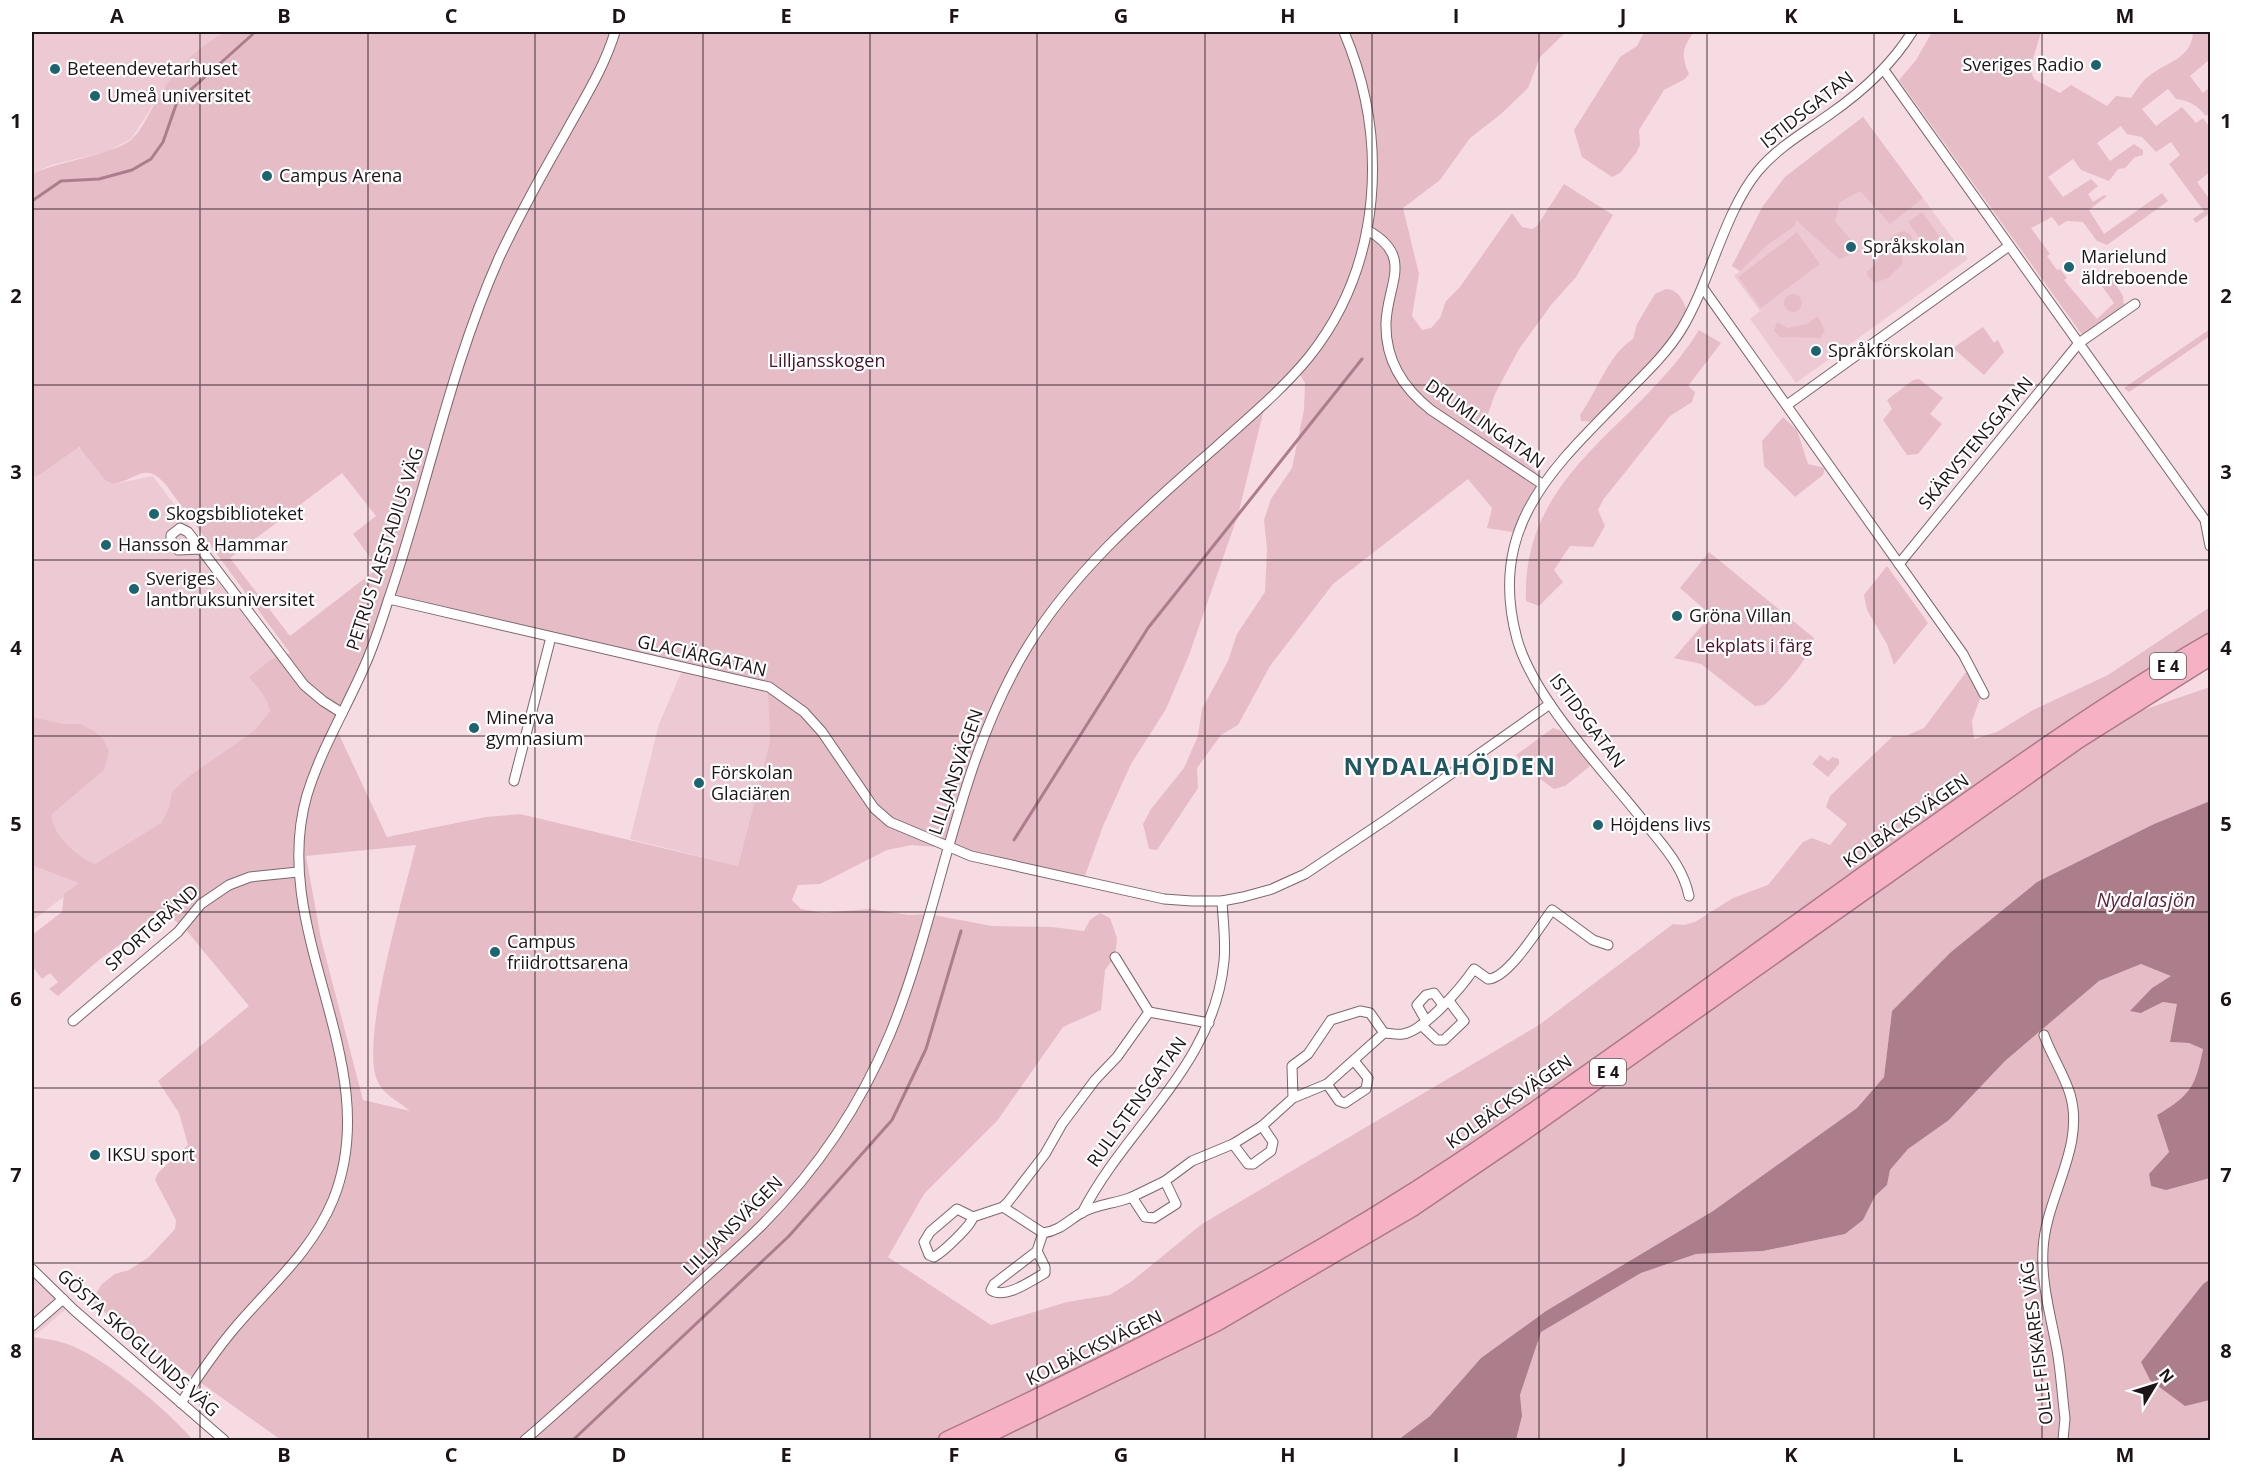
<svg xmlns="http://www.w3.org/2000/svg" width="2242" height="1472" viewBox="0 0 2242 1472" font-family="'Open Sans',sans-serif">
  <rect width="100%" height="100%" fill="#f7dbe2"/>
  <g fill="#edcad3">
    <path d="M32,32H226L188,60L165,87L131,139L109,151L51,165L32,174Z"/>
    <path d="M1863,117L1968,259L1796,383L1750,319L1760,311L1734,276L1740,271L1732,266L1763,206L1785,177Z"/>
    <path d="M75,447L82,449L114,484L153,476L314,694L305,713L32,921V472L36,477Z"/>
    <path d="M683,668L769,687L770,741L738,866L630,839L659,724Z"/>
    <path d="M32,1275L67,1308L32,1338Z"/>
  </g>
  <g fill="#e6bcc7" fill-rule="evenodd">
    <path d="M226,32H1566L1540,57L1528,88L1501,114L1470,138L1440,180L1403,208L1419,274L1412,316L1422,330L1431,328L1440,318L1446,301L1460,287L1512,213L1522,227L1532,229L1537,226L1564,184L1613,215L1576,277L1551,305L1519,349L1495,394L1487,417L1494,438L1509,452L1525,460L1544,481L1519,533L1487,528L1492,508L1468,479L1333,584L1270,666L1238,725L1221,735L1197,768L1198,788L1157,850L1149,849L1143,824L1151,809L1184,768L1198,736L1202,709L1228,661L1237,634L1265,592L1267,549L1264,520L1271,499L1292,468L1304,410L1305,383L1298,371L1266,401L1238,515L1189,655L1166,709L1131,764L1103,826L1083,881L947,848L912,845L887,850L820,884L798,885L792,900L801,909L823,913L869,909L909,915L928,914L992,926L1052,927L1084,931L1090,920L1100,913L1110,918L1117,938L1115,957L1105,970L1101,1010L1063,1027L997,1121L924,1194L888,1257L991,1325L1067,1302L1110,1295L1132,1281L1202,1224L1539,1025L1673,924L1684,925L1695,922L1733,898L1768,885L1803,842L1812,838L1830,845L1847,824L1826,807L1830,796L1893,736H1906L1924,728L1966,672L1974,679L1981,696L1972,721L1974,739L1997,732L2033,710L2108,675L2210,607V632L2082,715L2091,728L2210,687V801L2154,824L2037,882L1951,952L1892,1011L1884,1077L1857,1108L1713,1211L1546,1311L1481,1358L1430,1416L1398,1440H281L120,1325L91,1301L102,1284L115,1274L129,1270L149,1257L175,1229L176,1220L155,1180L158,1173L188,1145L179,1113L158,1081L249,1006L186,930L165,912L100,959L58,996L49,989L58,982L50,973L42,979L32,966V935L62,912L64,894L79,883L32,865V717L63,724H80L94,731L104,740L109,751L104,770L52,814C51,834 77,857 95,864L161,823L169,808L172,792L188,777L254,731L270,711C267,697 258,688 249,677L272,659L290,653L166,485C145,461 138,479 114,484L106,481L79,447L36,477L32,472V174C57,162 114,154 131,140C143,129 150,111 158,98C174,71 198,46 226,32ZM342,473L376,516L353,534L378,568L290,636L230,558ZM389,600L768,687L770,741L738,866L520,814L486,817L387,837L335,726ZM416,845C404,894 360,1039 377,1080C384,1096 399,1101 410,1111L363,1100L321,939L306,856Z"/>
    <path d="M1644,32H1694C1682,48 1681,55 1689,74L1685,79L1664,90L1639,130L1640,145L1636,153L1620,173L1612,177L1582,157L1574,130L1620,57L1637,46Z"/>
    <path d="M1932,32H2041L2030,69L2034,79L2060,93L2071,85L2107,106L2116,96L2131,98C2136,91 2142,81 2149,76C2166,62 2192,59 2193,32H2210V59L2190,76L2203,93L2210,87V113L2206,116C2197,105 2190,101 2176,99L2168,89L2142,109L2156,126L2182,107L2196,123L2203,118L2210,128V172L2197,182L2210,200V213L2196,223L2193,219L2204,211L2169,164L2180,155L2171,142L2156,152L2142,137L2127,134L2121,126L2097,143L2110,161L2134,144L2143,150V155L2135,157L2125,168L2118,169L2109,181L2081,170L2073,159L2048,177L2063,197L2091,179L2098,186L2088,194L2093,202L2104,195L2107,196L2089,210L2104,234L2162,193L2168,201L2107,245L2097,241L2083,222L2067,221L2059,226L2052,217L2031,228L2050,254L2047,256L2057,270L2060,269L2067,278L2064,280L2097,319L2114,303L2099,282L2109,273L2123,296L2124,305L2083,336L1899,80L1916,60Z"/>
    <path d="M1863,117L1923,198L1890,224L1860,191L1840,202L1835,221L1860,251L1839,259L1796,220L1795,226L1767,245L1740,271L1732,266L1763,206L1785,177Z"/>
    <path d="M1922,212L1940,237L1926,247L1908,222Z"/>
    <path d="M1904,231L1911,235L1913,241L1901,249L1903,263L1888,278L1875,283L1867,276V272C1884,259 1881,236 1904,231Z"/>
    <path d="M1797,232L1820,264L1761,308L1738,277Z"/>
    <path d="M1666,289C1681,290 1684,304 1689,316L1681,330L1597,422L1581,421L1580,415C1598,390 1608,355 1633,339L1637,324L1655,294Z"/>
    <circle cx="1793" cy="303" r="9"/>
    <path d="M1818,316L1825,331L1820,338L1779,337L1774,331L1777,322L1788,328L1807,324Z"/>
    <path d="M1983,327L1994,343L1998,340L2004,352L1984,375L1953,348Z"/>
    <path d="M2210,329V336L2129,392L2124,388Z"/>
    <path d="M1699,330L1721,343L1688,386L1695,392L1692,402L1670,416L1603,500L1598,510L1605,526L1593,547L1570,546L1554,570L1563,582L1539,606L1526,601C1521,471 1639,428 1699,330Z"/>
    <path d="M1919,379L1943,398L1930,414L1942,424L1918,454L1907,455L1883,420L1892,409L1887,400L1913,380Z"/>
    <path d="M1783,417L1797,430L1808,464L1825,468L1823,475L1795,497L1764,466L1762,441Z"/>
    <path d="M1709,552L1814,638C1810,658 1780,692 1764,705L1755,706L1701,664L1674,658L1711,615L1680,588Z"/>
    <path d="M1887,566L1928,623L1894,665L1887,644L1867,610L1864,595Z"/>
    <path d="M1553,728L1562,731L1590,763L1589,767L1565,786L1554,789L1532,773L1516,755Z"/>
    <path d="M1820,755L1828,761L1832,757L1839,759V764L1828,777L1812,764Z"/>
    <path d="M2141,964L2172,976L2152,988L2142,1013L2163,1002L2178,1004L2170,1042L2189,1043L2203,1048C2195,1087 2191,1095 2157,1115L2169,1152L2149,1174L2151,1186C2178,1193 2186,1178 2210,1179V1279L2203,1284L2141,1362L2184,1405L2210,1400V1440H1516L1522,1416L1520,1395L1541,1332L1641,1273L1696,1254L1763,1251L1845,1234L1863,1220L1875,1196L1887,1185L1890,1170L1908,1149L1949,1120L2005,1061L2099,981Z"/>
    <path d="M34,1337C45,1339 56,1340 67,1344C103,1356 169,1411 193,1440H32V1339Z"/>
  </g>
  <g fill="#ac7d8a">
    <path d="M2210,801V1178L2166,1190L2151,1186L2149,1174L2169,1152L2157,1115C2191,1095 2195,1087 2203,1049L2189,1043L2170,1042L2177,1004L2163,1002L2141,1013L2130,1011L2152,988L2171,976L2141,964L2099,981L2005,1061L1949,1120L1908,1149L1890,1170L1887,1185L1875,1196L1863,1220L1845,1234L1763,1251L1696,1254L1641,1273L1541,1332L1520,1395L1522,1416L1516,1440H1398L1430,1416L1481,1358L1546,1311L1713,1211L1857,1108L1884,1077L1892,1011L1951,952L2037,882L2154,824Z"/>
    <path d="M2210,1279V1400L2185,1406L2150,1380L2141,1362L2203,1284Z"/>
  </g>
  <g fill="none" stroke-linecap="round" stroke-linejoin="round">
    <g stroke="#ac7d8a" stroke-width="3">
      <path d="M32,201L61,181L99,179L132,170L151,159L163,142L177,102L253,34"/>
      <path d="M1014,840L1148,628L1362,359"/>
      <path d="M573,1440L789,1236L892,1120L926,1049L961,931"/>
    </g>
    <g stroke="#7e666c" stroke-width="11">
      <g id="street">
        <path d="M1884,70L2205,520L2210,546"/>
        <path d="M1367,230C1415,256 1387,284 1386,323C1385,360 1403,388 1431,410L1542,484"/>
        <path d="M1703,288L1963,654L1984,694"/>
        <path d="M1787,405L2009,246"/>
        <path d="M200,549L178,550L171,542V535L180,528L188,532L304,685L323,701L342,713"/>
        <path d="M1899,564L2079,343L2135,304"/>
        <path d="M389,599L769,687L804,712L822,732L874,808L890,822L971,856L1164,899L1192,901H1222L1243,897L1272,889L1305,874L1387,819L1550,704"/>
        <path d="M514,781L551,637"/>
        <path d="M1689,896C1683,866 1663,846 1645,823C1606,773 1534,700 1517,639C1485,521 1560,462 1632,387C1650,369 1668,351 1681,330C1710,283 1724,212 1758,171C1778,147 1805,132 1830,114C1863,91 1891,66 1912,32"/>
        <path d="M1149,1012L1209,1023"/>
        <path d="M1425,1019L1417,1005L1426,995L1434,993L1443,1005"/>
        <path d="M73,1021L178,932L201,904L229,885L250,877L298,872"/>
        <path d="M1421,1025L1437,1040H1444L1464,1021L1449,1001"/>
        <path d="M1384,1033C1390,1033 1396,1035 1403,1034C1424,1031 1461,988 1474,969L1488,979C1508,979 1540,926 1552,910L1593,940L1608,945"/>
        <path d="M2044,1035C2051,1055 2064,1074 2070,1094C2086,1147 2045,1198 2043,1250C2041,1283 2051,1317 2057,1350C2061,1372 2062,1395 2065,1418L2063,1440"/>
        <path d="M1327,1084L1339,1101L1345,1103L1366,1089L1368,1078L1355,1062"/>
        <path d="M1233,1144L1262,1126"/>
        <path d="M1132,1197L1165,1181"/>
        <path d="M1003,1207L1043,1233C1059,1231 1068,1221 1081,1213C1097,1204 1115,1204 1132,1197L1145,1217L1154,1218L1176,1204L1165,1181L1192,1161L1233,1144L1248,1164H1253L1271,1151L1273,1142L1262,1126L1293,1098L1292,1066L1308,1054L1331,1020L1360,1011L1370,1013L1384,1033L1327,1084L1293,1098"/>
        <path d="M1082,1213C1127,1125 1214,1066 1224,961C1226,942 1223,921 1222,901"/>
        <path d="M973,1217L957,1209L930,1232L924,1242L929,1255L934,1257C942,1253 971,1226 973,1217L1003,1207L1008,1202L1045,1154L1062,1124L1095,1080L1117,1057L1149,1012L1115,957"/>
        <path d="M1037,1251L1045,1267V1273C1032,1280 1005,1300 991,1290L994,1284L1037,1251L1043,1233"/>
        <path d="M32,1269L74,1310L224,1440"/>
        <path d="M32,1326L63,1299"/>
        <path d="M181,1403C197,1378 214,1353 233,1330C269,1287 311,1253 333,1200C388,1064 267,932 307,795C321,749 346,709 365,665C374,645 381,623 388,601C427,488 450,368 499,258C519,215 542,174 566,132C584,99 604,68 615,32"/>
        <path d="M525,1440C579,1393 632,1344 685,1296C710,1272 737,1250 761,1226C815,1172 860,1106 890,1034C942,907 955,766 1028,646C1077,567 1147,508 1216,447C1248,418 1282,390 1309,357C1383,264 1389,138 1344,32"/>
      </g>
    </g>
    <g stroke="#ab7a88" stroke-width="19">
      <g id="highway">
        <path d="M947,1440C1125,1357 1299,1269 1462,1160C1612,1059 1757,951 1904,846C2004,775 2104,703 2210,642"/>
        <path d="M977,1440L1216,1323L1414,1207L1524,1132L2078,740L2210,657"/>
      </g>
    </g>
    <use href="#street" stroke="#fff" stroke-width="9"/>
    <use href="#highway" stroke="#f7b1c5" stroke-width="16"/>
  </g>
  <path fill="none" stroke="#1d1417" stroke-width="1.5" stroke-opacity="0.55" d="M200,32V1440M368,32V1440M535,32V1440M703,32V1440M870,32V1440M1037,32V1440M1205,32V1440M1372,32V1440M1539,32V1440M1707,32V1440M1874,32V1440M2042,32V1440M32,209H2210M32,385H2210M32,560H2210M32,736H2210M32,912H2210M32,1088H2210M32,1263H2210"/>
  <g fill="#1b6571" stroke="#fff" stroke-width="2">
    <circle cx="2096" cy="65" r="6"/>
    <circle cx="55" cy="69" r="6"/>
    <circle cx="95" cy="96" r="6"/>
    <circle cx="267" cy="176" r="6"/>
    <circle cx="1851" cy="247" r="6"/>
    <circle cx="2069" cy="267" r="6"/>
    <circle cx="1816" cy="351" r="6"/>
    <circle cx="154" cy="514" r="6"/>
    <circle cx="106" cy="545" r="6"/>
    <circle cx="134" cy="589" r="6"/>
    <circle cx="1677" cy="616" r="6"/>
    <circle cx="474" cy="728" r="6"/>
    <circle cx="699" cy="783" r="6"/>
    <circle cx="1598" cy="825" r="6"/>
    <circle cx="495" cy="952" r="6"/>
    <circle cx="95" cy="1155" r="6"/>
  </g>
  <g text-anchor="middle" stroke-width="4.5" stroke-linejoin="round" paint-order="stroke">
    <g fill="#fff" stroke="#615a5d" stroke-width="1.5">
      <rect x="2150" y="653" width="36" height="26" rx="4.5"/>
      <rect x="1590" y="1059" width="36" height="26" rx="4.5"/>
    </g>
    <g font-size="16" font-weight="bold" fill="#1d1417">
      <text x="2168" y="672">E 4</text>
      <text x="1608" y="1078">E 4</text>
    </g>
    <g font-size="18" fill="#1d1417" stroke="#fff" text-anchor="start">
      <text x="2084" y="71" text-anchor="end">Sveriges Radio</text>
      <text x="67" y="75">Beteendevetarhuset</text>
      <text x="107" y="102">Umeå universitet</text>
      <text x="279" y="182">Campus Arena</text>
      <text x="1863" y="253">Språkskolan</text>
      <text x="2081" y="263">Marielund<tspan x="2081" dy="21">äldreboende</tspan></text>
      <text x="1828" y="357">Språkförskolan</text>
      <text x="166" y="520">Skogsbiblioteket</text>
      <text x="118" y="551">Hansson &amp; Hammar</text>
      <text x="146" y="585">Sveriges<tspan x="146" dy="21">lantbruksuniversitet</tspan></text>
      <text x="1689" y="622">Gröna Villan</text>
      <text x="486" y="724">Minerva<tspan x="486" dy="21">gymnasium</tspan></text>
      <text x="711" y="779">Förskolan<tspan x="711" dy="21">Glaciären</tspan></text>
      <text x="1610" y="831">Höjdens livs</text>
      <text x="507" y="948">Campus<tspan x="507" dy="21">friidrottsarena</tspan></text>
      <text x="107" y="1161">IKSU sport</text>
    </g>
    <g font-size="18" fill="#1d1417" stroke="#fff">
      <text transform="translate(1807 110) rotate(-38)" y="6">ISTIDSGATAN</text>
      <text transform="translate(1485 424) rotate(35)" y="6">DRUMLINGATAN</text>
      <text transform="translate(1976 443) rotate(-50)" y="6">SKÄRVSTENSGATAN</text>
      <text transform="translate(385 549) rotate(-72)" y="6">PETRUS LAESTADIUS VÄG</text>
      <text transform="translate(702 656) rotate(13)" y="6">GLACIÄRGATAN</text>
      <text transform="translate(1587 721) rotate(53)" y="6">ISTIDSGATAN</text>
      <text transform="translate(956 772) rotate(-71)" y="6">LILLJANSVÄGEN</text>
      <text transform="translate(1906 821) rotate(-35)" y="6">KOLBÄCKSVÄGEN</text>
      <text transform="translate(152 928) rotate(-42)" y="6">SPORTGRÄND</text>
      <text transform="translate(1137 1102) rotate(-54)" y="6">RULLSTENSGATAN</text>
      <text transform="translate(1509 1102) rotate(-35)" y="6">KOLBÄCKSVÄGEN</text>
      <text transform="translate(733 1226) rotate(-45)" y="6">LILLJANSVÄGEN</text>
      <text transform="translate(138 1343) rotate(42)" y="6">GÖSTA SKOGLUNDS VÄG</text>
      <text transform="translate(2037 1343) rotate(-97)" y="6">OLLE FISKARES VÄG</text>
      <text transform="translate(1094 1348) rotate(-26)" y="6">KOLBÄCKSVÄGEN</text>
    </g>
    <g font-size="18" fill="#4a0f27" stroke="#fff">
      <text x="827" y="367">Lilljansskogen</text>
      <text x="1754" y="652">Lekplats i färg</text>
    </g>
    <g font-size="20" font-style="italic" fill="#63263c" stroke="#fff">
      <text x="2146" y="907">Nydalasjön</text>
    </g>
    <g font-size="24" font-weight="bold" letter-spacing="1.5" fill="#1f5862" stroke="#fff">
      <text x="1450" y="775">NYDALAHÖJDEN</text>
    </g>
  </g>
  <rect width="2242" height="1472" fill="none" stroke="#ffffff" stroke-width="66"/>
  <g transform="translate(2155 1385) rotate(52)" stroke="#ffffff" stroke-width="4.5" paint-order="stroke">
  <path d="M0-4.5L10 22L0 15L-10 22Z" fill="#1d1417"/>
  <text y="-9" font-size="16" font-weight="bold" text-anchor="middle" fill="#1d1417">N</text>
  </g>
  <rect x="33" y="33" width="2176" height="1406" fill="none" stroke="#1d1417" stroke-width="2"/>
  <g font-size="20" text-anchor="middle" font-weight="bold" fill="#1d1417">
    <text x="117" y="23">A</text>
    <text x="284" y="23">B</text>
    <text x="451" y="23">C</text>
    <text x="619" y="23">D</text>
    <text x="786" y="23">E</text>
    <text x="954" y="23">F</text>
    <text x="1121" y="23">G</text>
    <text x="1288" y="23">H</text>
    <text x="1456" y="23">I</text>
    <text x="1623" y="23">J</text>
    <text x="1791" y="23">K</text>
    <text x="1958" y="23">L</text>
    <text x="2125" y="23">M</text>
    <text x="16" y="128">1</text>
    <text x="2226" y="128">1</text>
    <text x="16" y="303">2</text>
    <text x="2226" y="303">2</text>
    <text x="16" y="479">3</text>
    <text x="2226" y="479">3</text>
    <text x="16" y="655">4</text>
    <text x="2226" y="655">4</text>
    <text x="16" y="831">5</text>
    <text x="2226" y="831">5</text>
    <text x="16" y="1006">6</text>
    <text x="2226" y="1006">6</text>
    <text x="16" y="1182">7</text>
    <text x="2226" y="1182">7</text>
    <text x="16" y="1358">8</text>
    <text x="2226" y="1358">8</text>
    <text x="117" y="1462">A</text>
    <text x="284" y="1462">B</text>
    <text x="451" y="1462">C</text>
    <text x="619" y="1462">D</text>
    <text x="786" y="1462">E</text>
    <text x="954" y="1462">F</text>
    <text x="1121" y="1462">G</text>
    <text x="1288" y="1462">H</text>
    <text x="1456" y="1462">I</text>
    <text x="1623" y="1462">J</text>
    <text x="1791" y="1462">K</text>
    <text x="1958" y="1462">L</text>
    <text x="2125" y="1462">M</text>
  </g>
</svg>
